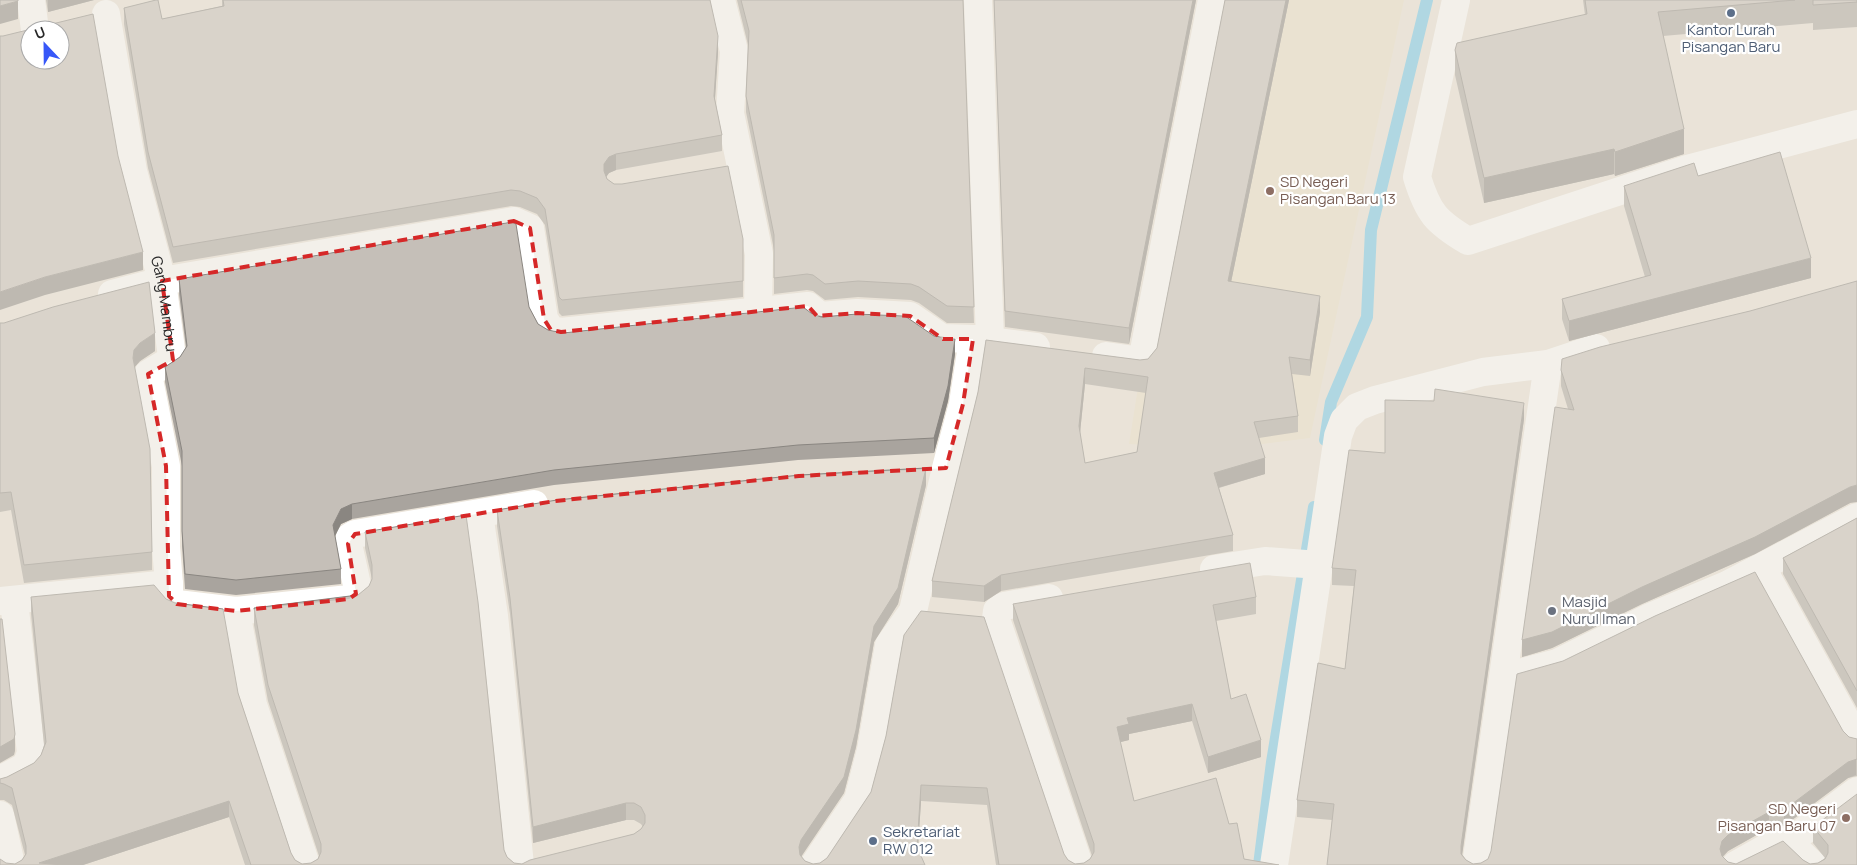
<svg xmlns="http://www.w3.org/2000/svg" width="1857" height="865" viewBox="0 0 1857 865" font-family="Manrope,sans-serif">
  <rect width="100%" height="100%" fill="#eae3d8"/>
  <path fill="#ece1c7" d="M1216,0H1404L1310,438L1220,449L1129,444L1139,381Z"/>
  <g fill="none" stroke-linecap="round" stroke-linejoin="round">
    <g stroke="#6ac8ed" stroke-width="12">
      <path d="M1325,440L1331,402L1367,317L1371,230L1427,0"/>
      <path d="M1259,865L1272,762L1314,507"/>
    </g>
    <g stroke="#fff" stroke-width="28">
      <path d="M31,0L35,30"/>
      <path d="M721,0L734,51L730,113L759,254L758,309"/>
      <path d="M978,0L990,340"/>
      <path d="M1456,0L1417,177C1428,213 1436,222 1468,241L1687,169L1857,124"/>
      <path id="s1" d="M106,14L133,171L162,281L172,357L168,362L148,374L166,466V547L169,584"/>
      <path d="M112,294L162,281L514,221L530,228L544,319L551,330L561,332L808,306L820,316L857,313L910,316L942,338L973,339L963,404L946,468L913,611L889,645L871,750L858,800L814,865"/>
      <path d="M973,339L1036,347"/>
      <path d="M1106,356L1142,361L1212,0"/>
      <path d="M479,514L494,616L520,865"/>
      <path d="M1319,565L1338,436L1344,420L1357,407L1375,400L1483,372L1548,364L1596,348"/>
      <path d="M1762,568L1857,740"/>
      <path d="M1214,569L1265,561L1319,565L1274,865"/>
      <path d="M1049,598L1004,606L997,611L996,619L1079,865"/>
      <path d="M0,601L169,584V596L177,604L236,611L349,599L356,594L357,585L348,544L350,537L355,534L534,504"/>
      <path d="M236,611L253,705L306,865"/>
      <path d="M1523,672L1557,663L1648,618L1727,585L1857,517"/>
      <path d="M0,780L26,766L31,753L14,601"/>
      <path d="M0,815L11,865"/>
      <path d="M1789,842L1857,791"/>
      <path d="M1476,865L1548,364"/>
      <path d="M1736,865L1777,842H1789L1813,865"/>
    </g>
  </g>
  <g fill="#a9a49e" fill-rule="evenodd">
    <path d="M46,0H94L48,12Z"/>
    <path d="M222,0H710L718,52L715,100L722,135V151L616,170L609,173L606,177L607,179L614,184L743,239V297L562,316L559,313L545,225L537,214L520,207L511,206L173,263L148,168L124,24V8L162,19L222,6Z"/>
    <path d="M737,0H963L974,323H947L919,303L911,300L858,297L825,300L813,291L807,290L774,294V250L746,112V96L748,45Z"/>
    <path d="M994,0H1196L1129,344L1005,327Z"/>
    <path d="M1225,0H1289L1231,282L1320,312L1310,376L1292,374L1298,416V432L1259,438L1265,474L1219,488L1233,535V551L1001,591L984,602L932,597V581L978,392L986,340L1140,360L1148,359L1157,348ZM1085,384L1146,393L1137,452L1085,463L1080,433Z"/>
    <path d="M1583,0H1857V27L1813,30V23L1663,36L1684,154L1615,176L1614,174L1484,203L1455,75V50L1585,15Z"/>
    <path d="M1698,176L1811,278L1569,341L1562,319V299L1645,277L1624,206V186Z"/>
    <path d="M179,279L529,307L538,324L548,330L563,333L811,313L955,354L948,401L934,453L798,460L554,485L352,519L341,524L335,536L341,569V584L236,595L185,589L182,546V466L165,382V367L180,357L186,348L179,294Z"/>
    <path d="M1750,311L1850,503L1755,554L1642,604L1552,648L1522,657L1568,409L1561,386V370Z"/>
    <path d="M0,323L155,351L140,361L134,367L152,552V570L24,583L11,510L0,512Z"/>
    <path d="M1524,419L1462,854L1466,860L1473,864L1481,863L1843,731L1849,737L1857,739V776L1848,778L1784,826L1769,828L1728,851L1723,857L1728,862L1736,864L1803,860L1810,864L1818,863L1825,858L1813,843V827L1857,865H1327L1332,820L1297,817V800L1345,669L1354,586L1332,585V568L1385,453Z"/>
    <path d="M926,485L898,604L874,642L856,747L844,793L801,856L805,861L813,864L820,863L827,858L871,792L886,736L904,635L1068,860L1075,864L1084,863L1090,859L1092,856L1013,620V604L1256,597V614L1216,621L1231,699L1261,757L1208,773L1192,721L1129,734V740L1120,742L1134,801L1229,824L1244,859L1279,865H996L987,805L921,801L918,849L925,865H245L229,817L83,865H0L6,863L15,864L22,860L25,855L12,805L4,800H0V779L7,777L34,763L41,755L44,745L31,614V597L238,693L291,853L295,860L302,864L311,863L318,859L319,856L268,701L254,625V608L358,595L369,586L372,579L365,548V532L507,857L514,863L522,864L634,834L641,829L643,827L641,824L634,820H626L533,843L510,614L497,526V510Z"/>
    <path d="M1857,518V708L1783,574V558Z"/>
  </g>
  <g fill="#8a8681">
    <path d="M48,0H94L48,12Z"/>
    <path d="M1193,0H1196L1129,344V328Z"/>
    <path d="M1286,0H1289L1228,297V281Z"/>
    <path d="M18,1V19L0,24V6Z"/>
    <path d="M718,36V52L714,112V96Z"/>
    <path d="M1684,129V154L1615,176V152Z"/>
    <path d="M1614,149V174L1484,203V178Z"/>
    <path d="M616,154V170L609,173L604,180V164L609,157Z"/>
    <path d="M143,252V270L45,295L0,310V292L45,277Z"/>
    <path d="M1811,258V278L1569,341V321Z"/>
    <path d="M1320,296V312L1310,376V360Z"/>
    <path d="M155,333V351L140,361L134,368L133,358L134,350L140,343Z"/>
    <path d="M955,339V354L948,401L934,453V438Z"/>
    <path d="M1085,368V384L1079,442V426Z"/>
    <path d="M1524,403V419L1461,863V846Z"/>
    <path d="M1265,458V474L1214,489V473Z"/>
    <path d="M926,468V485L898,604L874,642L856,747L844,793L801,857L799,863V847Z"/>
    <path d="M1857,485V502L1850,503L1755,554L1642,604L1552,648L1522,657V640L1642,587L1850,487Z"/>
    <path d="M352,504V519L341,524L333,540V525L341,509Z"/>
    <path d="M1001,575V591L984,602V586Z"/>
    <path d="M1192,704V721L1129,734V740L1117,743V727L1127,718Z"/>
    <path d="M15,734V751L14,755L0,763V747Z"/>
    <path d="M1261,740V757L1208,773V757Z"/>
    <path d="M1856,759V775L1848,778L1784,826V810L1848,762Z"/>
    <path d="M921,785V801L917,863V847Z"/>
    <path d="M229,801V817L83,865H39V863Z"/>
    <path d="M626,803V820L533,843V827Z"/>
    <path d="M1769,812V828L1728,851L1722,857L1720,849L1722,841L1728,835Z"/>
  </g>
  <g fill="#c5bfb8" stroke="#8a8681" fill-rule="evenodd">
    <path d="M0,0H18V1L0,6Z"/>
    <path d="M156,0H158L162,19L224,6L223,0H710L718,36L714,96L722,135L616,154L609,157L604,164V171L607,179L614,184H622L728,166L743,239V281L562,300L559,297L545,209L537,198L520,191L511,190L173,247L148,152L124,8Z"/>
    <path d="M741,0H963L974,307L947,306L919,287L911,284L858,281L825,284L813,275L807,274L774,278V235L746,96L749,31Z"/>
    <path d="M994,0H1193L1129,328L1005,311Z"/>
    <path d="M1225,0H1286L1228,281L1320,296L1310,360L1289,357L1298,416L1254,422L1265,458L1214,473L1233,535L1001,575L984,586L932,581L978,392L986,340L1140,360L1148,359L1157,348ZM1085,368L1148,377L1137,452L1085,463L1079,426Z"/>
    <path d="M1585,0H1795L1658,12L1684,129L1615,152L1614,149L1484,178L1455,50L1457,43L1587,14Z"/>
    <path d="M1813,0H1857V2L1813,5Z"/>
    <path d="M93,14L118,156L143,252L45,277L0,292V36H3ZM30,30H60V60H30Z"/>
    <path d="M1780,152L1811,258L1569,321L1562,299L1651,275L1624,186L1694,163L1698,176Z"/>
    <path d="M512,222L516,224L529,307L538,324L548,330L563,333L803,307L811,313L821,317L857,314L905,316L934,336L955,339L948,386L934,438L798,445L554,470L352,504L341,509L333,525L341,569L236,580L185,574L182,531V451L165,367L180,357L187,346L179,279Z"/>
    <path d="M1857,281V485L1850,487L1755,537L1642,587L1552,632L1522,640L1555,407L1574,410L1561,370L1562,359L1600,347L1750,311Z"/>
    <path d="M149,282L155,333L140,343L134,350L133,358L150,449L152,552L24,565L11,492L0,493V323H4L53,307Z"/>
    <path d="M1435,389L1524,403L1461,846V854L1466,860L1473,864L1481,863L1488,859L1491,851L1517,674L1563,661L1655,616L1755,572L1843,731L1849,737L1857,739V759L1848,762L1784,810L1769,812L1728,835L1722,841L1720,849L1722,856L1728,862L1736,864L1783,841L1803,860L1810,864L1818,863L1825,859L1828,853V845L1813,827L1857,794V865H1327L1334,804L1297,800L1318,663L1345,669L1356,570L1332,568L1349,450L1385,453V400L1434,401Z"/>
    <path d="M926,468L898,588L874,626L856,730L844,777L801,840L799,847L800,855L805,861L813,864L820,863L827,858L871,792L886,736L904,635L921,611L984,617L1064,854L1068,860L1075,864L1084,863L1090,859L1094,852V844L1013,604L1250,563L1256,597L1213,605L1231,699L1246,694L1261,740L1208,757L1192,704L1127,718L1129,724L1117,727L1134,801L1216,778L1229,824L1237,823L1244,859L1279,865H999L987,788L921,785L917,847L925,865H251L229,801L39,863L63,865H0V859L6,863L15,864L22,860L26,854V846L12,788L4,784L0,783V779L7,777L34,763L41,755L46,742L31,597L154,585L166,599L175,603L223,609L238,693L291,853L295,860L302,864L311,863L318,859L321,852V844L268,685L254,608L358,595L369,586L372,579V565L365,532L466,515L478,602L504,850L507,857L514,863L522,864L530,860L634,834L641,829L645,823V815L641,807L634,803H626L533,827L510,598L497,510L557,500L800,475Z"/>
    <path d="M1857,518V691L1783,558Z"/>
    <path d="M0,619H2L15,734L14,739L0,747Z"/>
  </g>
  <path d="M0 0H1857V865H0ZM514,221L530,228L544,319L551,330L561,332L808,306L817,316L857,313L910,316L943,339H973L963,404L946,468L799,476L555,501L355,534L348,544L356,594L349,599L236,611L177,604L169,596L166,466L148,374L173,360L162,281Z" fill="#eae3d8" fill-opacity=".55" fill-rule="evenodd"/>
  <path fill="none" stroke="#d62828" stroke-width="4" stroke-dasharray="10 6" stroke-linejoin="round" d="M514,221L530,228L544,319L551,330L561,332L808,306L817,316L857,313L910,316L943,339H973L963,404L946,468L799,476L555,501L355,534L348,544L356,594L349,599L236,611L177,604L169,596L166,466L148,374L173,360L162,281Z"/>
  <g fill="#5c6f8a" stroke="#fff" stroke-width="2">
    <circle cx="1731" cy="13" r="5"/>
    <circle cx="873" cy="841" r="5"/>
  </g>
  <g fill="#8d6e63" stroke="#fff" stroke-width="2">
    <circle cx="1270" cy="191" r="5"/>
    <circle cx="1846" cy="818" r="5"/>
  </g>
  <circle fill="#6b7280" stroke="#fff" stroke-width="2" cx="1552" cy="611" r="5"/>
  <g text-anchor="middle" stroke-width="4.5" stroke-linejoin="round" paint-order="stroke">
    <g font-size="15" fill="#4e5e75" stroke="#fff">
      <text x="1731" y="35">Kantor Lurah<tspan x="1731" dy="17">Pisangan Baru</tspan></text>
      <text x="883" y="837" text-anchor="start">Sekretariat<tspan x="883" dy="17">RW 012</tspan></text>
    </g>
    <g font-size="15" fill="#785e54" stroke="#fff" text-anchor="start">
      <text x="1280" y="187">SD Negeri<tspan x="1280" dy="17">Pisangan Baru 13</tspan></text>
      <text x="1836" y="814" text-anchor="end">SD Negeri<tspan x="1836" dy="17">Pisangan Baru 07</tspan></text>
    </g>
    <g font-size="15" fill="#272727" stroke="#fff">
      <text dy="5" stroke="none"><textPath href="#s1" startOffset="296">Gang Mambru</textPath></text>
    </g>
    <g font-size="15" fill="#5b616d" stroke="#fff" text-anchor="start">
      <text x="1562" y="607">Masjid<tspan x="1562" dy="17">Nurul Iman</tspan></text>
    </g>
  </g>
  <g transform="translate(45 45) rotate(338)"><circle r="24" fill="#ffffff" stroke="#a9a9a9"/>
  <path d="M0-4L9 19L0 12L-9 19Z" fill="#3757f8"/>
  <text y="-8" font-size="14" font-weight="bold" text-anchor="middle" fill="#272727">U</text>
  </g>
</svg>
